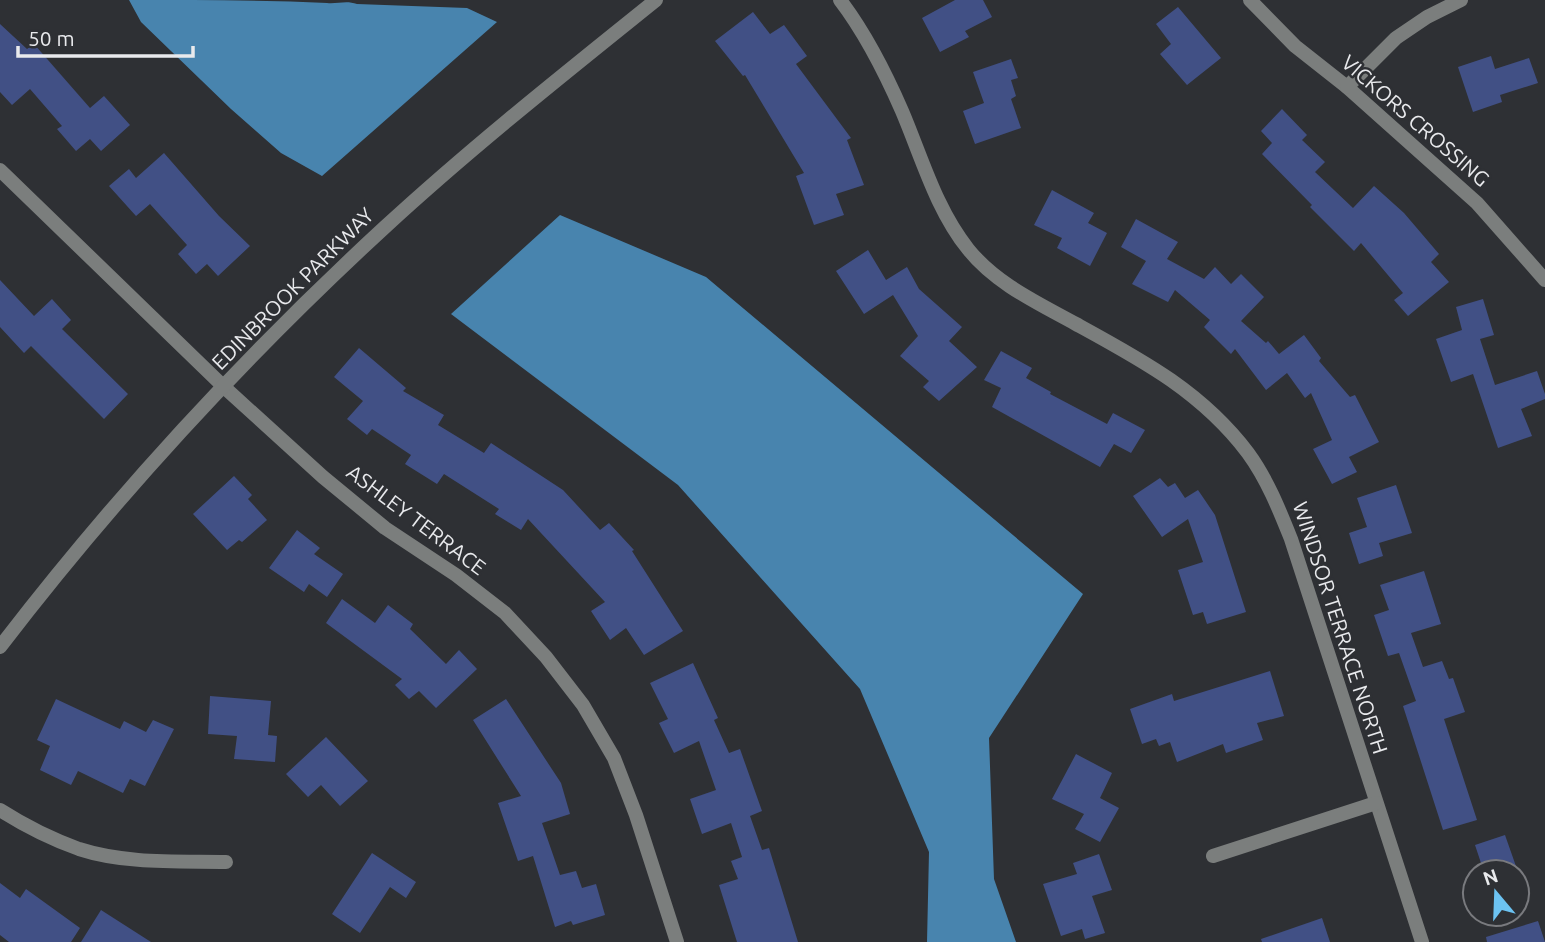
<svg xmlns="http://www.w3.org/2000/svg" width="1545" height="942" viewBox="0 0 1545 942" font-family="Ubuntu,sans-serif">
  <rect width="100%" height="100%" fill="#2e3034"/>
  <g fill="#4884ae">
    <path d="M129,0C195,0 261,0 327,3C338,4 346,0 357,4L467,8L497,22L322,176L281,153L231,109L141,22Z"/>
    <path d="M560,215L706,277L1083,594L989,738L994,879L1016,942H927L929,852L860,689L678,485L451,314Z"/>
  </g>
  <g fill="#415085">
    <path d="M955,0H983L992,17L965,31L969,37L940,52L922,18Z"/>
    <path d="M1178,7L1221,58L1187,85L1160,54L1171,44L1156,24Z"/>
    <path d="M753,12L770,34L784,25L807,56L796,64L851,138L847,140L864,185L836,194L844,215L814,225L796,176L804,173L745,75L743,76L715,41Z"/>
    <path d="M0,24L27,49L34,44L90,108L104,96L130,125L101,151L90,139L76,151L57,129L62,126L30,89L12,105L0,92Z"/>
    <path d="M1491,56L1495,69L1529,58L1538,83L1500,95L1502,102L1473,112L1458,67Z"/>
    <path d="M1011,59L1018,78L1011,80L1016,96L1011,99L1021,128L975,144L963,111L984,103L973,72Z"/>
    <path d="M1282,109L1307,135L1302,140L1325,162L1315,172L1353,208L1374,186L1404,213L1439,254L1431,262L1449,282L1408,316L1394,300L1403,293L1361,243L1354,251L1310,207L1312,205L1262,154L1272,143L1261,131Z"/>
    <path d="M164,153L219,216L250,246L218,276L207,264L196,274L178,254L187,245L150,204L136,216L109,186L129,169L136,178Z"/>
    <path d="M1052,190L1094,213L1088,223L1107,233L1090,266L1057,248L1062,238L1034,225Z"/>
    <path d="M1136,219L1178,242L1167,259L1204,279L1215,267L1231,284L1241,274L1264,297L1241,321L1266,343L1268,341L1279,354L1304,335L1321,358L1319,361L1350,397L1355,395L1379,442L1349,457L1357,472L1332,484L1313,449L1332,440L1311,393L1305,398L1287,373L1266,390L1235,349L1231,354L1204,327L1210,320L1175,290L1168,302L1132,284L1146,261L1121,247Z"/>
    <path d="M868,250L886,280L907,267L919,289L962,327L949,341L977,367L939,401L923,387L929,381L900,356L918,336L893,295L864,314L836,271Z"/>
    <path d="M0,280L34,316L52,299L71,320L62,329L128,394L104,419L31,346L24,353L0,327Z"/>
    <path d="M1483,299L1494,335L1480,339L1495,385L1537,371L1545,394V399L1521,409L1532,436L1498,448L1473,374L1451,382L1436,339L1462,330L1456,307Z"/>
    <path d="M359,348L406,388L403,391L444,415L438,425L484,453L491,443L563,490L600,530L609,523L634,550L632,551L683,631L644,655L626,628L610,640L591,611L605,602L528,519L521,530L495,514L499,509L444,474L437,484L405,464L411,455L372,429L367,435L347,419L363,401L334,377Z"/>
    <path d="M1001,351L1032,368L1026,378L1051,392L1050,394L1107,424L1113,413L1145,430L1131,453L1114,444L1100,467L992,407L1001,388L984,380Z"/>
    <path d="M234,476L252,495L248,499L267,520L242,542L239,540L227,550L193,514Z"/>
    <path d="M1160,478L1168,487L1175,483L1185,498L1198,490L1215,515L1246,612L1207,624L1203,612L1193,615L1178,570L1203,562L1188,519L1162,537L1133,496Z"/>
    <path d="M1396,485L1412,533L1379,543L1383,556L1359,564L1349,533L1367,527L1357,498Z"/>
    <path d="M297,530L320,548L314,554L343,574L327,597L309,584L304,592L269,568Z"/>
    <path d="M1424,571L1441,624L1411,633L1423,667L1442,661L1449,679L1453,678L1465,712L1444,719L1477,820L1443,830L1403,706L1416,701L1399,653L1388,656L1374,615L1389,610L1380,585Z"/>
    <path d="M342,599L375,623L388,605L413,624L410,629L446,664L459,650L477,669L436,708L419,691L409,699L395,685L402,679L326,623Z"/>
    <path d="M693,663L718,718L714,720L729,753L740,749L762,811L750,816L762,850L769,848L798,942H737L719,885L738,879L731,861L742,857L731,823L702,834L690,799L716,790L699,741L674,753L659,723L668,719L650,683Z"/>
    <path d="M1270,671L1284,716L1257,723L1263,740L1226,753L1223,744L1177,762L1170,742L1159,746L1156,739L1142,744L1130,709L1172,694L1174,701Z"/>
    <path d="M210,696L271,701L268,735L277,736L275,762L234,759L237,736L208,734Z"/>
    <path d="M56,699L120,729L124,721L146,732L153,720L174,729L145,786L130,779L123,793L78,771L71,785L40,770L50,746L37,740Z"/>
    <path d="M506,699L561,783L570,814L542,823L560,875L576,871L582,888L596,884L605,915L573,925L571,921L555,927L533,856L518,861L498,803L521,796L473,720Z"/>
    <path d="M326,737L368,781L340,806L321,785L308,797L286,774Z"/>
    <path d="M1076,754L1112,773L1100,798L1119,808L1100,842L1075,829L1084,814L1052,799Z"/>
    <path d="M1505,835L1518,872H1484L1475,845Z"/>
    <path d="M372,853L416,882L406,898L390,887L360,933L332,914Z"/>
    <path d="M1099,854L1112,890L1092,896L1105,933L1085,939L1082,929L1061,936L1043,884L1077,874L1073,863Z"/>
    <path d="M0,883L20,898L26,889L80,928L71,942H9L0,935Z"/>
    <path d="M101,910L151,942H81Z"/>
    <path d="M1322,918L1330,942H1262L1261,939Z"/>
    <path d="M1538,921L1545,942H1487L1486,937Z"/>
  </g>
  <g fill="none" stroke-linecap="round" stroke-linejoin="round">
    <g stroke="#7b7e7d" stroke-width="14">
      <path d="M840,0C866,34 885,72 902,111C922,158 936,209 968,249C996,284 1038,303 1076,324C1142,360 1202,392 1248,453C1267,479 1279,509 1291,539L1422,942"/>
      <path d="M1250,0L1295,46L1347,87L1477,203L1545,280"/>
      <path d="M1347,87L1396,38L1427,17L1461,0"/>
      <path d="M0,170L224,387L323,477L385,528L456,575L505,613L546,657L583,705L614,758L636,815L677,942"/>
      <path d="M0,810C25,826 51,839 79,849C125,864 178,861 226,862"/>
      <path d="M1213,856L1376,803"/>
    </g>
    <path stroke="#7b7e7d" stroke-width="14" d="M0,647C115,497 245,356 385,227C472,147 564,74 656,0"/>
  </g>
  <g text-anchor="middle" stroke-width="5" stroke-linejoin="round" paint-order="stroke">
    <g font-size="21" fill="#e9eaed" stroke="#2e3034">
      <text transform="translate(1415 121) rotate(41)" y="7">VICKORS CROSSING</text>
      <text transform="translate(293 289) rotate(-45)" y="7">EDINBROOK PARKWAY</text>
      <text transform="translate(416 520) rotate(37)" y="7">ASHLEY TERRACE</text>
      <text transform="translate(1340 628) rotate(72)" y="7">WINDSOR TERRACE NORTH</text>
    </g>
  </g>
  <g transform="translate(1496 893) rotate(341)"><circle r="33" fill="#2e3034" stroke="#797a7e" stroke-width="2"/>
  <path d="M0-5L12 26L0 18L-12 26Z" fill="#6cc3f2"/>
  <text y="-10" font-size="19" font-weight="bold" text-anchor="middle" fill="#e9eaed">N</text>
  </g>
  <path d="M18 46v10h175v-10" fill="none" stroke="#e9eaed" stroke-width="3.5"/>
  <text x="28" y="46" font-size="21" fill="#e9eaed" stroke="#2e3034" stroke-width="5" paint-order="stroke">50 m</text>
</svg>
